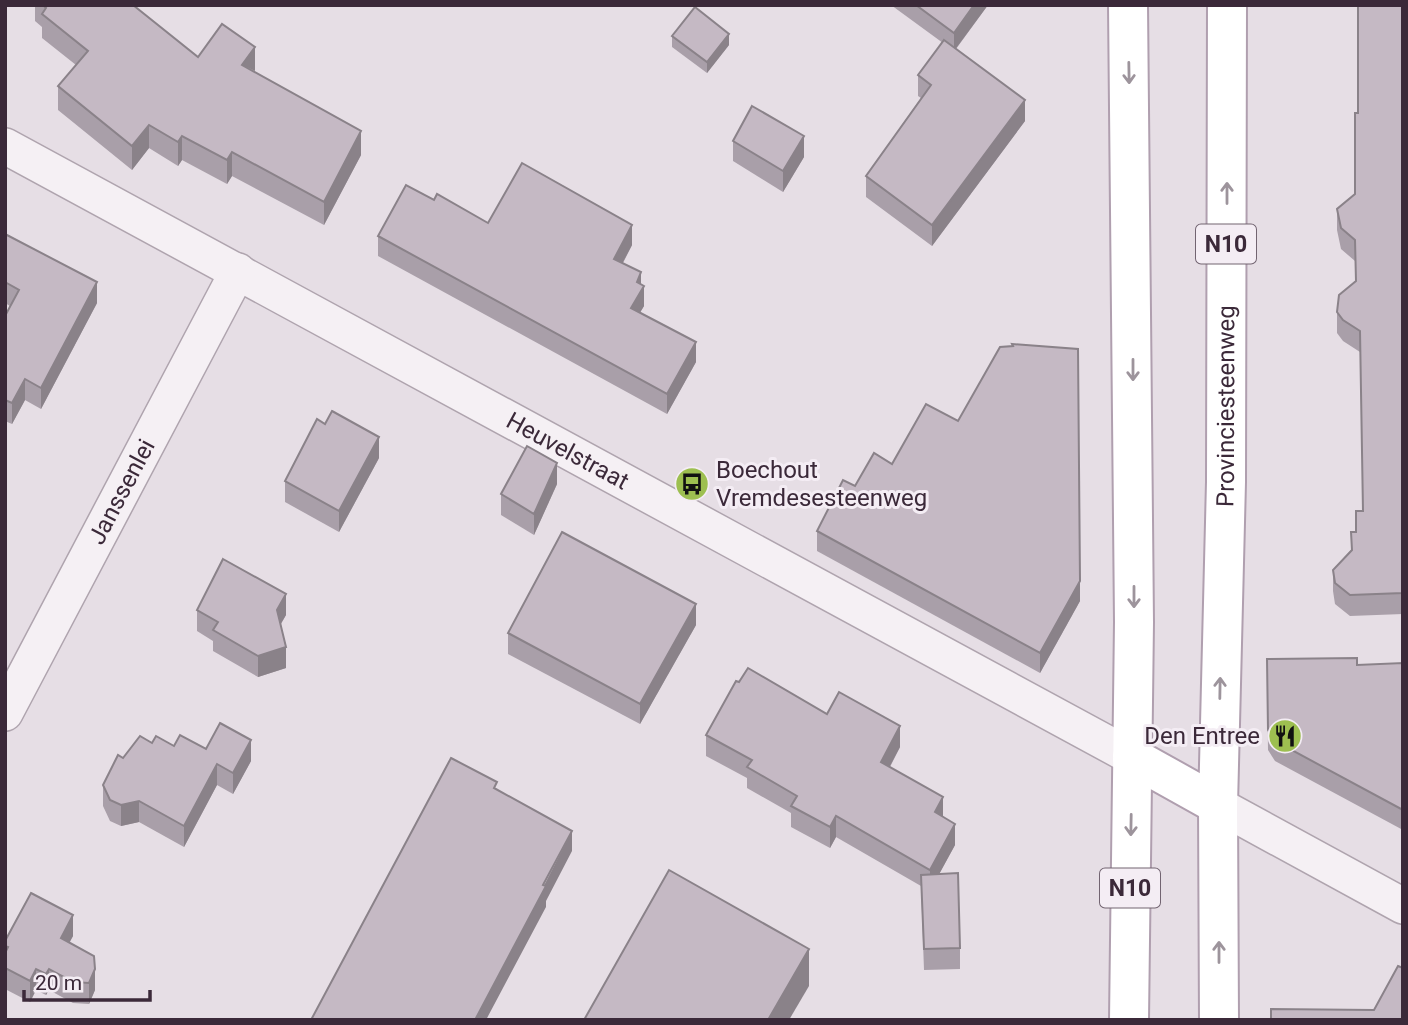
<svg xmlns="http://www.w3.org/2000/svg" width="1408" height="1025" viewBox="0 0 1408 1025" font-family="Roboto,sans-serif">
  <rect width="100%" height="100%" fill="#e6dee5"/>
  <g fill="none" stroke-linecap="round" stroke-linejoin="round">
    <g stroke="#afa4ae" stroke-width="38">
      <g id="street">
        <path id="s1" d="M5,146L1132,757"/>
        <path id="s2" d="M5,713L238,271"/>
        <path d="M1218,805L1403,906"/>
      </g>
    </g>
    <g stroke="#b09faf" stroke-width="42">
      <g id="primary">
        <path d="M1128,5L1134,622L1129,1020"/>
        <path d="M1132,757L1218,805"/>
        <path id="s3" d="M1219,1020L1218,805L1226,482L1227,5"/>
      </g>
    </g>
    <use href="#street" stroke="#f5f0f4" stroke-width="35"/>
    <use href="#primary" stroke="#fff" stroke-width="38"/>
  </g>
  <g fill="#a99fa9">
    <path d="M35,5H133L198,57L255,72L361,155L324,225L232,176L227,184L182,160L178,166L149,148L132,170L58,110V86L76,65L42,38V27L35,21Z"/>
    <path d="M891,5H988L956,49L1025,121L932,246L866,197V176L921,98L918,96V75L943,43Z"/>
    <path d="M1403,5V614L1350,616L1335,604L1333,591V570L1351,550V532H1356L1363,511L1360,352L1343,341L1337,333V312L1355,281V261L1341,249L1337,230V209L1355,194L1358,113Z"/>
    <path d="M672,36L729,45L707,73L672,47Z"/>
    <path d="M733,141L804,157L783,192L733,161Z"/>
    <path d="M434,200L488,223L632,245L623,263L641,284L644,306L640,312L696,362L667,414L378,256V236Z"/>
    <path d="M5,234L97,303L41,409L25,400L12,424L5,421V316L10,306L5,303Z"/>
    <path d="M379,458L339,532L285,502V481Z"/>
    <path d="M557,484L534,535L501,515V494Z"/>
    <path d="M817,531L1080,601L1040,673L817,551Z"/>
    <path d="M197,610L286,615L281,624L286,668L258,677L213,651V641L197,631Z"/>
    <path d="M696,625L640,724L508,654V633Z"/>
    <path d="M1267,659L1357,665L1403,663V830L1275,761L1268,750Z"/>
    <path d="M827,714L900,747L890,767L943,817L955,845L939,874L960,948V969L924,970L921,886L836,837L830,848L791,827V813L747,788V778L706,756V735Z"/>
    <path d="M152,743L206,749L251,761L233,794L217,785L184,847L139,822L121,826L110,821L103,806V785L123,758Z"/>
    <path d="M73,936L69,942L95,990L89,1004L73,1003L49,990L46,995L36,990L30,1002L5,989V941Z"/>
  </g>
  <g fill="#8a8289">
    <path d="M974,5H988L954,51V33Z"/>
    <path d="M729,34V45L707,73V62Z"/>
    <path d="M255,47V71L242,65Z"/>
    <path d="M1025,100V121L932,246V225Z"/>
    <path d="M149,125V148L132,170V146Z"/>
    <path d="M361,131V155L324,225V202Z"/>
    <path d="M182,136V160L178,166V142Z"/>
    <path d="M804,136V157L783,192V171Z"/>
    <path d="M232,152V176L227,184V160Z"/>
    <path d="M632,225V245L614,279V259Z"/>
    <path d="M641,272V291L644,286V306L631,328V308L637,282Z"/>
    <path d="M97,282V303L41,409V388Z"/>
    <path d="M696,342V362L667,414V394Z"/>
    <path d="M25,379V400L12,424V403Z"/>
    <path d="M379,437V458L339,532V511Z"/>
    <path d="M557,463V484L534,535V514Z"/>
    <path d="M1080,581V601L1040,673V653Z"/>
    <path d="M286,594V615L277,630V610Z"/>
    <path d="M696,604V625L640,724V704Z"/>
    <path d="M286,647V668L258,677V656Z"/>
    <path d="M900,726V747L881,783V762Z"/>
    <path d="M251,740V761L233,794V773Z"/>
    <path d="M217,764V785L184,847V826Z"/>
    <path d="M943,797V818L935,812Z"/>
    <path d="M139,801V822L121,826V805Z"/>
    <path d="M836,816V837L830,848V827Z"/>
    <path d="M955,824V845L930,891V870Z"/>
    <path d="M572,831V851L546,901V907L486,1020H475Z"/>
    <path d="M73,915V936L61,959V938Z"/>
    <path d="M809,949V986L789,1020H768Z"/>
    <path d="M36,969V990L30,1002V981Z"/>
    <path d="M49,969V990L46,995V974Z"/>
    <path d="M95,969V990L89,1004V983Z"/>
  </g>
  <g fill="#c5b9c4" stroke="#8a8289" stroke-width="2">
    <path d="M43,5H133L198,57L222,24L255,47L242,65L361,131L324,202L232,152L227,160L182,136L178,142L149,125L132,146L58,86L88,51L42,14L46,8Z"/>
    <path d="M916,5H974L954,33Z"/>
    <path d="M1358,5H1403V593L1350,595L1335,583L1333,570L1352,550L1351,532H1356V511H1363L1360,331L1343,320L1337,312L1339,295L1356,281L1355,240L1341,228L1337,209L1355,194V113H1358Z"/>
    <path d="M695,7L729,34L707,62L672,36Z"/>
    <path d="M944,40L1025,100L932,225L866,176L931,85L918,75Z"/>
    <path d="M752,106L804,136L783,171L733,141Z"/>
    <path d="M522,163L632,225L614,259L641,272L637,282L644,286L631,308L696,342L667,394L378,236L406,185L434,200L437,194L488,223Z"/>
    <path d="M5,234L97,282L41,388L25,379L12,403L5,400V316L19,290L5,282Z"/>
    <path d="M1012,344L1078,349L1080,581L1040,653L817,531L843,480L855,486L874,453L892,464L926,404L958,421L1000,347L1013,346Z"/>
    <path d="M332,411L379,437L339,511L285,481L317,419L325,424Z"/>
    <path d="M527,446L557,463L534,514L501,494Z"/>
    <path d="M562,532L696,604L640,704L508,633Z"/>
    <path d="M223,559L286,594L277,610L286,647L258,656L213,630L218,622L197,610Z"/>
    <path d="M1357,658V665L1403,663V810L1275,741L1268,730L1267,659Z"/>
    <path d="M748,668L827,714L839,692L900,726L881,762L943,797L935,812L955,824L930,870L836,816L830,827L791,806L797,796L747,767L752,760L706,735L736,681L739,682Z"/>
    <path d="M220,723L251,740L233,773L217,764L184,826L139,801L121,805L110,800L103,785L118,755L123,758L140,736L152,743L156,736L174,746L180,735L206,749Z"/>
    <path d="M451,758L497,782L494,788L572,831L543,885L546,886L475,1020H311Z"/>
    <path d="M669,870L809,949L768,1020H584Z"/>
    <path d="M958,873L960,948L924,949L921,875Z"/>
    <path d="M31,893L73,915L61,938L94,956L95,969L89,983L73,982L49,969L46,974L36,969L30,981L5,968V953L8,947L5,946V941Z"/>
    <path d="M1398,966L1403,968V1020H1271V1009L1374,1010Z"/>
  </g>
  <defs><path id="oneway-shaft" d="M-6 0H5M1.5-3L5.5 0L1.5 3" fill="none" stroke-width="1.6" stroke-linecap="round" stroke-linejoin="round" transform="scale(1.75)"/></defs>
  <g stroke="#9d949c">
    <use href="#oneway-shaft" transform="translate(1129 73) rotate(89)"/>
    <use href="#oneway-shaft" transform="translate(1227 193) rotate(-90)"/>
    <use href="#oneway-shaft" transform="translate(1133 370) rotate(90)"/>
    <use href="#oneway-shaft" transform="translate(1134 597) rotate(90)"/>
    <use href="#oneway-shaft" transform="translate(1220 688) rotate(-89)"/>
    <use href="#oneway-shaft" transform="translate(1131 825) rotate(91)"/>
    <use href="#oneway-shaft" transform="translate(1219 952) rotate(-90)"/>
  </g>
  <defs>
    <g id="bus-disc" transform="scale(1.75)"><circle r="9.5" fill="#9dbf50" stroke="#f4edf4"/><path d="M-5-6H5V4H4V6H2V4H-2V6H-4V4H-5ZM-3.5-4V0h7V-4ZM-3.5 1.2v1.5H-2V1.2ZM2 1.2v1.5H3.5V1.2Z" fill="#111"/></g>
    <g id="restaurant-disc" transform="scale(1.75)"><circle r="9.5" fill="#9dbf50" stroke="#f4edf4"/><path d="M-5-6h1v4h1v-4h1v4h1v-4h1v5L-1.5 .5V6h-2V.5L-5-1ZM5-6V6H3V1.5H1.5Q1.5-4 5-6Z" fill="#111"/></g>
  </defs>
  <g fill-rule="evenodd">
    <use href="#bus-disc" x="692" y="484"/>
    <use href="#restaurant-disc" x="1285" y="736"/>
  </g>
  <g text-anchor="middle" stroke-width="6" stroke-linejoin="round" paint-order="stroke">
    <g fill="#f4edf4" stroke="#726471" stroke-width="2">
      <rect x="1196" y="224.5" width="60" height="39" rx="5"/>
      <rect x="1100" y="868.5" width="60" height="39" rx="5"/>
    </g>
    <g font-size="23" font-weight="bold" fill="#3b2939">
      <text x="1226" y="252">N10</text>
      <text x="1130" y="896">N10</text>
    </g>
    <g font-size="24" fill="#3b2939" stroke="#f4edf4">
      <text dy="8" stroke="none"><textPath href="#s3" startOffset="614">Provinciesteenweg</textPath></text>
      <text dy="8" stroke="none"><textPath href="#s1" startOffset="640">Heuvelstraat</textPath></text>
      <text dy="8" stroke="none"><textPath href="#s2" startOffset="250">Janssenlei</textPath></text>
    </g>
    <g font-size="24" fill="#3b2939" stroke="#f4edf4" text-anchor="start">
      <text x="716" y="478">Boechout<tspan x="716" dy="28">Vremdesesteenweg</tspan></text>
      <text x="1260" y="744" text-anchor="end">Den Entree</text>
    </g>
  </g>
  <rect width="1408" height="1025" fill="none" stroke="#3b2939" stroke-width="14"/>
  <path d="M24 990v10h126v-10" fill="none" stroke="#3b2939" stroke-width="3.5"/>
  <text x="35" y="990" font-size="21" fill="#3b2939" stroke="#f4edf4" stroke-width="5" paint-order="stroke">20 m</text>
</svg>
